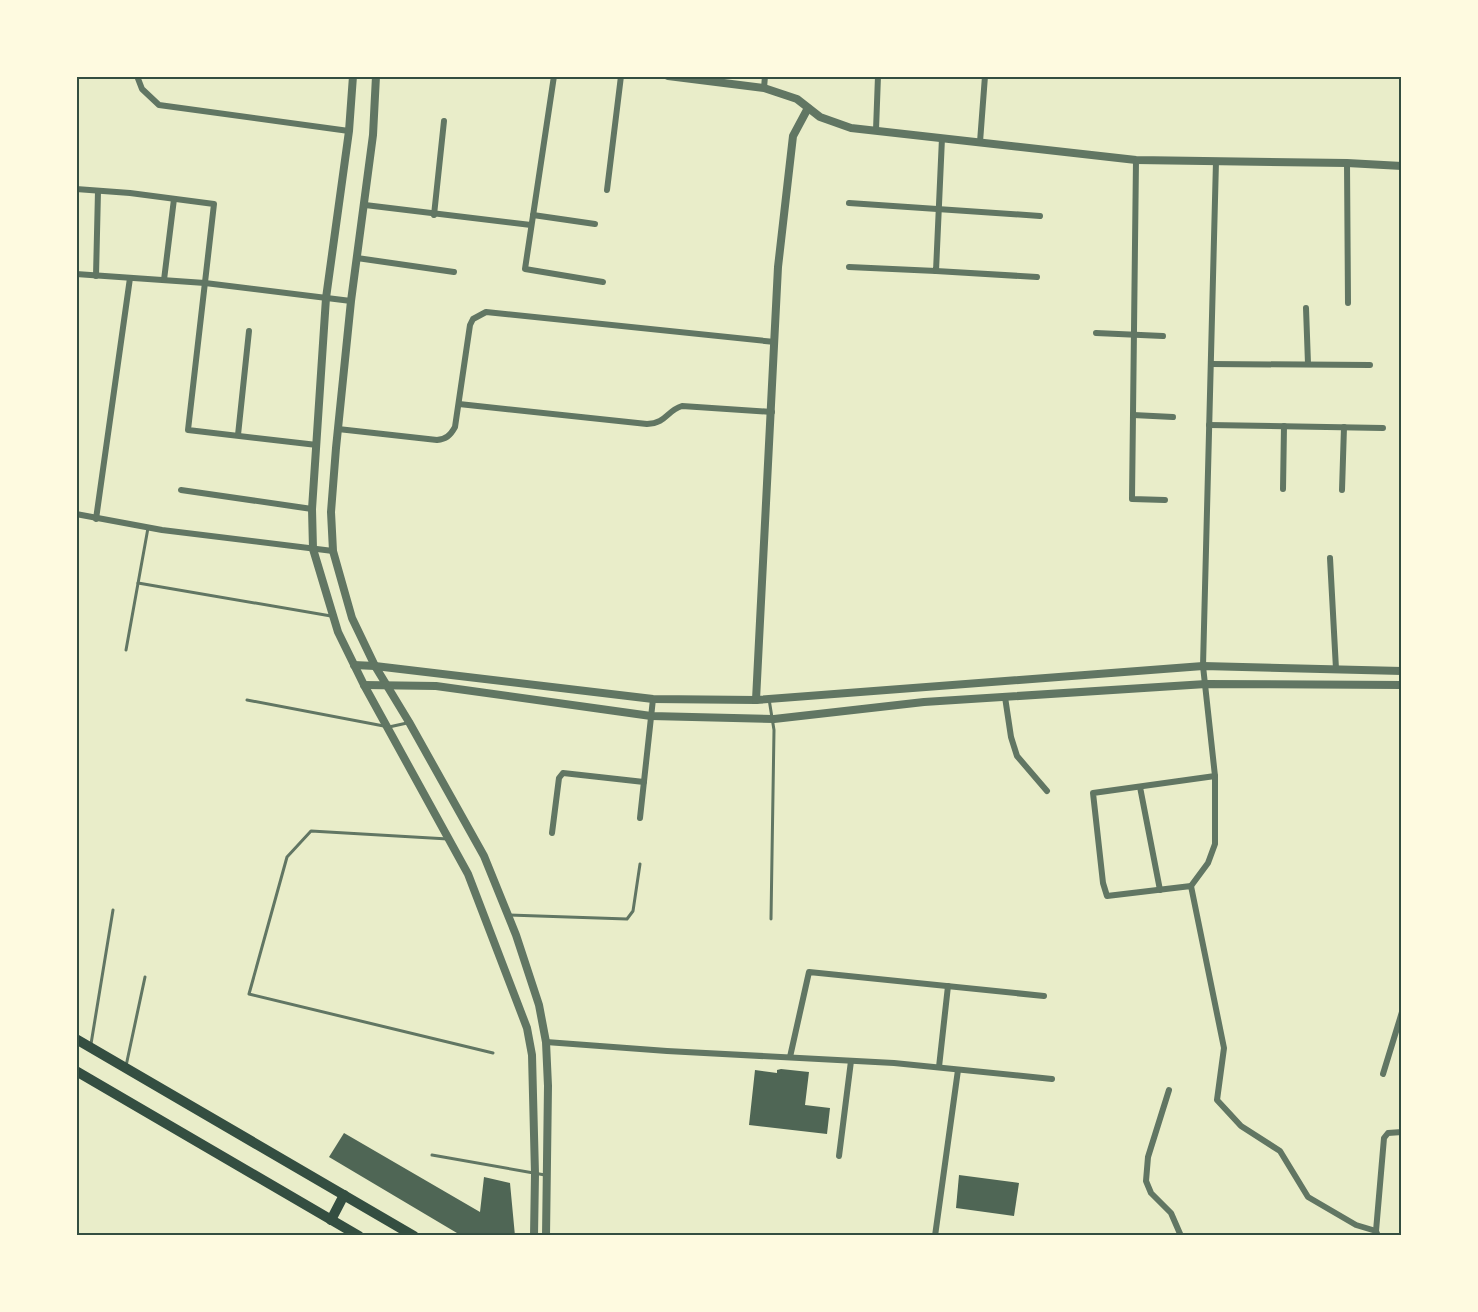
<svg xmlns="http://www.w3.org/2000/svg" width="1478" height="1312" viewBox="0 0 1478 1312" font-family="'Exo 2',sans-serif">
  <rect width="100%" height="100%" fill="#e9edc9"/>
  <g fill="#4f6655">
    <path d="M781,1069L809,1072L805,1105L830,1108L827,1134L749,1125L755,1070L777,1073V1070Z"/>
    <path d="M344,1133L480,1212L484,1177L510,1183L515,1236H462L329,1157Z"/>
    <path d="M959,1175L1019,1183L1014,1216L956,1208Z"/>
  </g>
  <g fill="none" stroke-linecap="round" stroke-linejoin="round">
    <g stroke="#617663" stroke-width="3">
      <path d="M138,583L331,616"/>
      <path d="M126,650L148,528"/>
      <path d="M769,699L774,730L771,919"/>
      <path d="M247,700L389,727L407,723"/>
      <path d="M448,839L311,831L287,857L249,994L493,1053"/>
      <path d="M509,915L627,919L633,911L640,864"/>
      <path d="M91,1044L113,910"/>
      <path d="M126,1066L145,977"/>
      <path d="M432,1155L545,1175"/>
    </g>
    <g stroke="#617663" stroke-width="6">
      <path d="M137,76L142,89L159,105L349,131"/>
      <path d="M554,76L525,269L603,282"/>
      <path d="M764,88L765,76"/>
      <path d="M876,130L878,76"/>
      <path d="M980,142L985,76"/>
      <path d="M1136,160L1132,499L1165,500"/>
      <path d="M1216,161L1203,666L1215,776L1093,793L1103,883L1107,896L1191,886L1224,1048L1217,1100L1241,1126L1280,1151L1308,1197L1356,1225L1376,1231L1378,1236"/>
      <path d="M1347,163L1348,303"/>
      <path d="M76,189L130,193L214,204L188,430L317,445"/>
      <path d="M607,190L621,76"/>
      <path d="M849,203L1040,216"/>
      <path d="M365,205L531,225"/>
      <path d="M434,215L444,121"/>
      <path d="M533,215L595,224"/>
      <path d="M357,258L454,272"/>
      <path d="M849,267L936,271L942,138"/>
      <path d="M936,271L1037,277"/>
      <path d="M76,274L205,283L351,301"/>
      <path d="M96,276L98,191"/>
      <path d="M164,280L174,199"/>
      <path d="M1306,308L1308,364"/>
      <path d="M1096,333L1163,336"/>
      <path d="M1211,364L1370,365"/>
      <path d="M459,404L647,424C667,423 666,411 682,406L772,412"/>
      <path d="M1133,415L1173,417"/>
      <path d="M1209,425L1383,428"/>
      <path d="M338,429L437,440C446,439 450,436 455,427L470,325L473,319L486,312L775,342"/>
      <path d="M238,435L249,331"/>
      <path d="M1283,489L1284,426"/>
      <path d="M181,490L312,509"/>
      <path d="M1342,490L1344,427"/>
      <path d="M76,514L162,530L333,551"/>
      <path d="M96,519L130,278"/>
      <path d="M1330,558L1336,669"/>
      <path d="M1005,697L1011,737L1017,756L1047,791"/>
      <path d="M1140,787L1160,890"/>
      <path d="M640,818L653,699"/>
      <path d="M552,833L559,778L563,773L644,782"/>
      <path d="M1191,886L1208,863L1215,844V776"/>
      <path d="M546,1042L667,1051L894,1063L1052,1079"/>
      <path d="M790,1057L809,972L1044,996"/>
      <path d="M939,1067L948,986"/>
      <path d="M1383,1074L1402,1012"/>
      <path d="M1169,1090L1148,1157L1146,1181L1151,1193L1171,1213L1181,1236"/>
      <path d="M839,1156L851,1061"/>
      <path d="M1376,1231L1384,1138L1388,1133L1402,1132"/>
      <path d="M935,1236L958,1070"/>
    </g>
    <g stroke="#617663" stroke-width="8">
      <path d="M353,76L349,131L326,298L312,509L313,549L338,632L364,685L468,874L527,1028L532,1055L535,1174L534,1236"/>
      <path d="M376,76L373,135L351,301L336,448L331,512L333,551L352,618L375,666L409,722L484,856L516,935L539,1005L546,1042L548,1086L546,1236"/>
      <path d="M668,76L764,88L797,99L820,117L851,128L1136,160L1347,163L1402,166"/>
      <path d="M354,665L375,666L653,699L756,700L1203,666L1402,671"/>
      <path d="M364,685L436,686L651,716L774,719L924,702L1206,684L1402,685"/>
      <path d="M756,700L778,267L793,136L808,108"/>
    </g>
    <g stroke="#344e41" stroke-width="10">
      <path d="M76,1039L414,1236"/>
      <path d="M76,1071L359,1236"/>
      <path d="M331,1220L344,1195"/>
    </g>
  </g>
  <rect width="1478" height="1312" fill="none" stroke="#fefae0" stroke-width="156"/>
  <rect x="78" y="78" width="1322" height="1156" fill="none" stroke="#344e41" stroke-width="2"/>
</svg>
